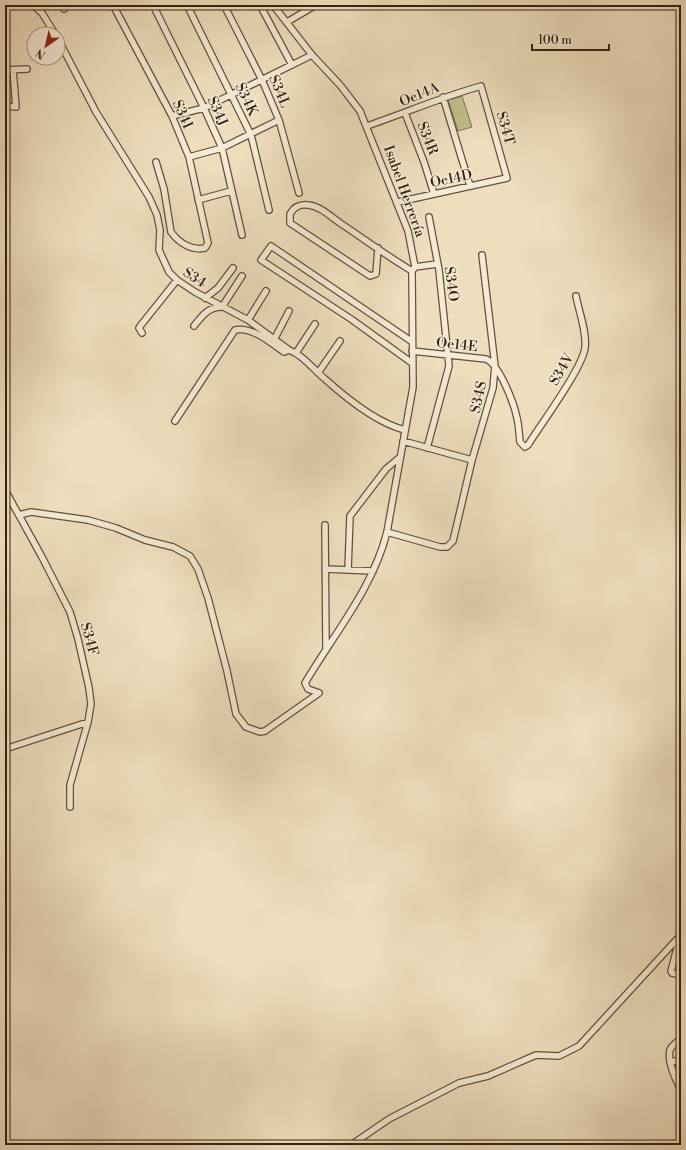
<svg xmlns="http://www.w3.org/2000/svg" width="686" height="1150" viewBox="0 0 686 1150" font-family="'Libre Bodoni',serif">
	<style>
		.green { fill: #c0bf8c; stroke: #7c704e }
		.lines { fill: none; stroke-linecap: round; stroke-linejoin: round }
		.street-casing { stroke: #65503c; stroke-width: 8 }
		.street { stroke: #f4ead5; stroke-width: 5.5 }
		.labels { text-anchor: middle; stroke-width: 3; stroke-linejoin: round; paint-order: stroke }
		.street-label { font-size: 14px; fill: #372111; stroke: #f4ead5 }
	</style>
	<rect width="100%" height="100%" fill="#eedebe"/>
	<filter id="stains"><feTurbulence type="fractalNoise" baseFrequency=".005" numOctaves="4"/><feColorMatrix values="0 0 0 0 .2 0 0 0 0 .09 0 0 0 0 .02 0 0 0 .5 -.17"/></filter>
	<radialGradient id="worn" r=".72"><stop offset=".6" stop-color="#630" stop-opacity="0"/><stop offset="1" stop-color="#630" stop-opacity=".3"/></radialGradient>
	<path class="green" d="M462,96L472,127L458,131L448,100Z"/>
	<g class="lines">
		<defs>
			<path id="street" d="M33,5L42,13L55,34
				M62,5L64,9
				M113,5L172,116L189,157L208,243L205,248C192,251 179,243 171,232L164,189L156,162
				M153,5L204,108L222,148L242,235
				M187,5L251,135L269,210
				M224,5L262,80L279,120L299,193
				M260,5L292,65
				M273,5L312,55L340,85L360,111L408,231L415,267L412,271L413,387L387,532C373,588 334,634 305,683L308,689L319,693
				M670,5V6
				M287,22L316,5
				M58,39L96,112L149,197L157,215L160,230L159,250L169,272L177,280L195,292L248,320L289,350C303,355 313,369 325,379C346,398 377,423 405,430
				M5,70L27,69
				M443,97L470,186
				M5,106L16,107L13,70
				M405,113L424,162L434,194
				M172,116L204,108L312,55
				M367,126C405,113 442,97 481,86L507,178L398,202
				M189,157L222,148L279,120
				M198,200L231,191
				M378,248L376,274L370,276L290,223V214C294,207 299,204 308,205C320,206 330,216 340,223C364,239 387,256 412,271
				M415,267L437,264
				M205,298L218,288L233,268
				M248,320L266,291
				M194,326C202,316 208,307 222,307L242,276
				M142,333L139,328L141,325L177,280
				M275,338L289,311
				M411,341L271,246L261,260L351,319L412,363
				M412,351L486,359C499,364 514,403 517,418C519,426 519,434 520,442L525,447L528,445C541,424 582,369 585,348C587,332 579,312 576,296
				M296,353L315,324
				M318,373L340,341
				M175,421L235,330C252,326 271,343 284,352L289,350
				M403,441L472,460
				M427,448L449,366L439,270L429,217
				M5,490L42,557L70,612L78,639L89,688L91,704L88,722L70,785V807
				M19,515L31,512L88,520L116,528L145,540L173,547L190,556L198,569L208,598L227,671L236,714L246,727L260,732L265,731L319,693
				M325,525L326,650
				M387,532L440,547H447L453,541L472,460L493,388L495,366L482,255
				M325,569L373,571
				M348,570L350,516L386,469L399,458
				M5,749L88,722
				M681,933L671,971L672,973L681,975
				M681,1039C677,1042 671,1046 670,1050C667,1062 676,1080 681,1090
				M670,1062L681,1060
				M351,1145L389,1119L459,1083L488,1076L536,1055L559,1056L579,1046L679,937H681"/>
		</defs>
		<use href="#street" class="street-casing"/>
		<use href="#street" class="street"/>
	</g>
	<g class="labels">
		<g class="street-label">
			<text transform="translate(280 91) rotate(67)" y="5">S34L</text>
			<text transform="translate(419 94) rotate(-22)" y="5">Oe14A</text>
			<text transform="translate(247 99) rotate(65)" y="5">S34K</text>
			<text transform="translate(218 111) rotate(66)" y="5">S34J</text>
			<text transform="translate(183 114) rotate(66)" y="5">S34I</text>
			<text transform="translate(506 128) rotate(74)" y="5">S34T</text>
			<text transform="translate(428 138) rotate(69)" y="5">S34R</text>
			<text transform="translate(451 178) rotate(-12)" y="5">Oe14D</text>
			<text transform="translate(405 191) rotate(70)" y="5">Isabel Herrería</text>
			<text transform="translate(195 277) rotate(33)" y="5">S34</text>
			<text transform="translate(452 284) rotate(82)" y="5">S34O</text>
			<text transform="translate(457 344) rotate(6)" y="5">Oe14E</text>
			<text transform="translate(561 369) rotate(-60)" y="5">S34V</text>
			<text transform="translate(478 397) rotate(-77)" y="5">S34S</text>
			<text transform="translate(90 639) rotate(75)" y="5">S34F</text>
		</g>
	</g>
	<rect width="686" height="1150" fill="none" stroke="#eedebe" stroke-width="20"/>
	<rect x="6" y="6" width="674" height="1138" fill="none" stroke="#372111" stroke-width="2"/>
	<rect x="10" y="10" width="666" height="1130" fill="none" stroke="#372111"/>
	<g transform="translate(46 46) rotate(214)"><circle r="19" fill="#f4ead5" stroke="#a89a87"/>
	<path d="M0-3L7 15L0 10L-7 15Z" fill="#8f2418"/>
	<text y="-6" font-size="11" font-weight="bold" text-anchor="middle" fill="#372111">N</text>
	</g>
	<path d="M532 44v6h77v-6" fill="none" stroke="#372111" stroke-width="2"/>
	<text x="538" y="44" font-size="12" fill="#372111" stroke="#f4ead5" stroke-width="3" paint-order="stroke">100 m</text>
	<rect width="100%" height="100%" filter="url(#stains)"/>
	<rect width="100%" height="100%" fill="url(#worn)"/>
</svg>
